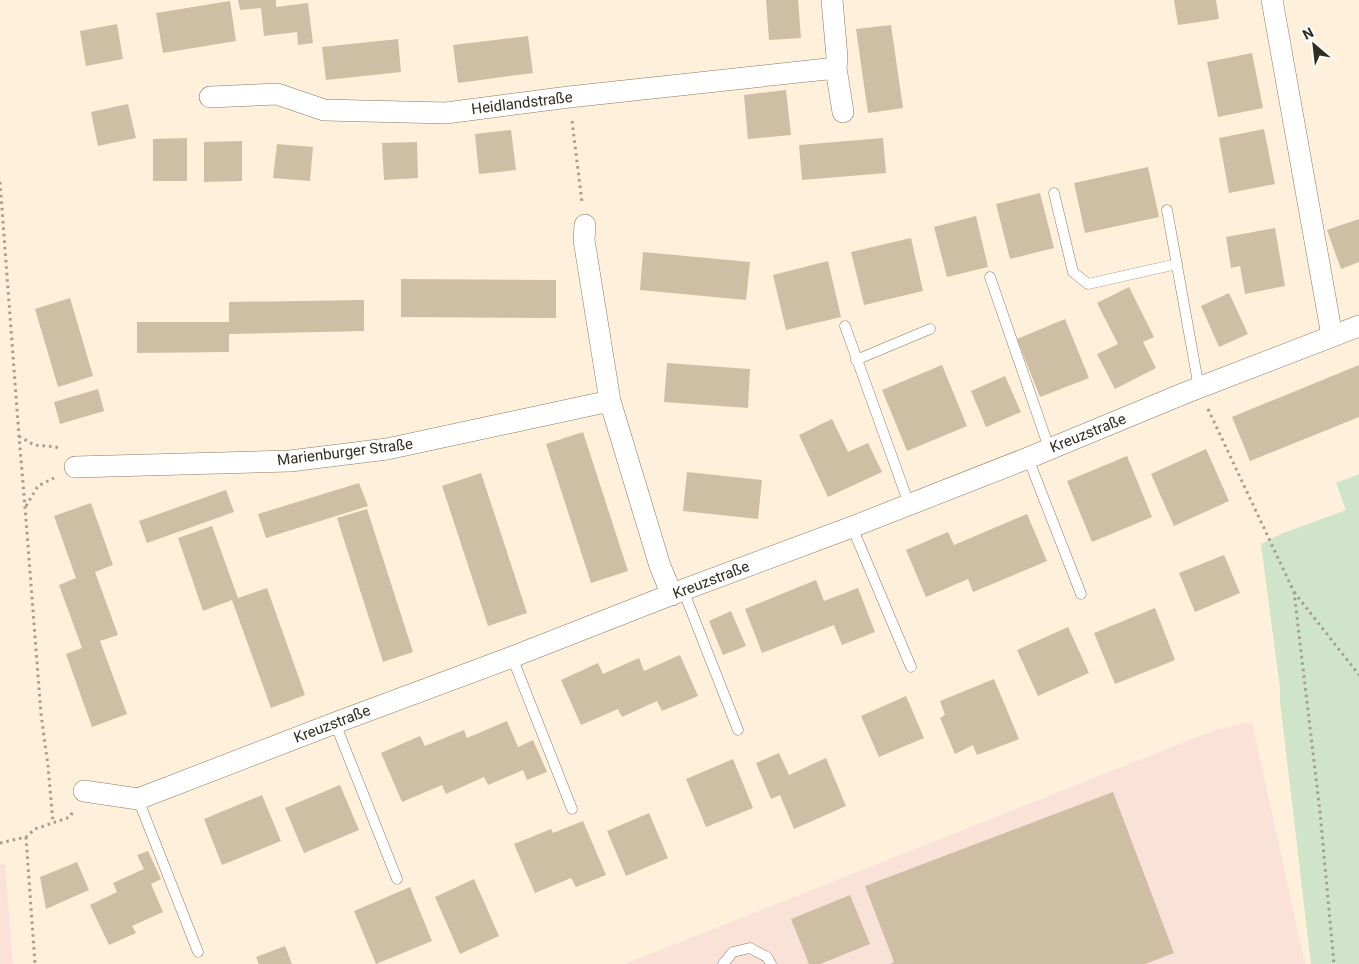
<svg xmlns="http://www.w3.org/2000/svg" width="1359" height="964" viewBox="0 0 1359 964" font-family="Roboto,sans-serif">
	<style>
		.commercial { fill: #fae2d8 }
		.green { fill: #cfe4c8 }
		.building { fill: #cebea4 }
		.lines { fill: none; stroke-linecap: round; stroke-linejoin: round }
		.service-casing { stroke: #897a62; stroke-width: 11 }
		.minor-casing { stroke: #897a62; stroke-width: 22 }
		.path { stroke: #a79d8c; stroke-width: 3; stroke-dasharray: 2.5 4; stroke-linecap: butt }
		.service { stroke: #fff; stroke-width: 10 }
		.minor { stroke: #fff; stroke-width: 21 }
		.labels { text-anchor: middle; stroke-width: 4; stroke-linejoin: round; paint-order: stroke }
		.street-label { font-size: 15px; fill: #322c22; stroke: #fff }
	</style>
	<rect width="100%" height="100%" fill="#fef0db"/>
	<path class="commercial" d="M1252,722L1305,964H625L1215,730Z
		M5,864L13,964H0V865Z"/>
	<path class="green" d="M1359,474V964H1311L1280,701V688L1261,544L1281,534L1346,510L1336,483Z"/>
	<path class="building" d="M238,0H276V7L308,3L313,43L298,45L297,32L264,36L261,8L240,10Z
		M766,0H798L801,38L769,40Z
		M1174,0H1216L1219,19L1178,25Z
		M230,1L236,41L163,53L156,13Z
		M117,24L123,59L86,66L80,31Z
		M891,25L903,108L868,113L856,29Z
		M528,36L533,73L458,83L453,45Z
		M398,39L401,72L326,80L322,47Z
		M1252,53L1263,108L1218,117L1207,62Z
		M786,90L791,135L748,139L744,95Z
		M128,104L136,138L98,146L91,112Z
		M1264,129L1275,184L1229,193L1219,138Z
		M511,130L516,170L479,174L475,134Z
		M187,138V181H153V139Z
		M883,138L886,173L802,180L799,145Z
		M242,141V181L204,182V142Z
		M417,142L418,178L384,180L382,143Z
		M277,144L313,147L310,181L273,178Z
		M1148,167L1159,217L1085,233L1074,183Z
		M1040,193L1054,248L1010,259L996,204Z
		M976,216L988,267L947,277L934,227Z
		M1359,219V262L1341,269L1327,230Z
		M1275,228L1285,286L1245,294L1240,266L1231,268L1226,237Z
		M911,238L923,291L864,305L851,252Z
		M643,252L750,262L746,300L640,290Z
		M828,261L841,317L786,330L773,275Z
		M401,279L556,280V318L401,317Z
		M1129,287L1154,337L1143,342L1156,368L1115,389L1097,354L1118,344L1097,303Z
		M1229,293L1248,334L1219,347L1201,306Z
		M70,298L93,376L58,387L35,309Z
		M364,300V331L229,334V352L137,353V322H229V302Z
		M1065,319L1089,378L1040,397L1017,339Z
		M667,363L750,369L748,408L664,402Z
		M942,365L967,426L907,451L882,390Z
		M1359,365V417L1250,461L1232,417Z
		M1005,376L1021,412L986,427L971,391Z
		M98,389L104,411L60,424L54,402Z
		M832,419L848,452L868,443L882,472L828,497L799,435Z
		M583,432L628,571L591,583L546,444Z
		M1206,449L1229,501L1174,526L1151,474Z
		M1127,456L1152,517L1092,542L1067,481Z
		M687,472L762,480L758,519L683,511Z
		M481,473L527,613L488,626L442,486Z
		M359,483L368,506L266,538L258,514Z
		M226,490L234,512L147,543L139,521Z
		M91,503L113,565L95,572L118,635L100,641L127,714L92,727L66,654L82,648L59,585L76,578L54,516Z
		M367,509L413,652L383,662L337,518Z
		M1027,514L1047,561L973,592L968,579L926,597L906,550L948,532L954,545Z
		M212,526L238,598L267,588L305,695L271,708L232,600L203,611L178,538Z
		M1224,555L1240,593L1195,612L1179,573Z
		M816,580L824,601L858,588L875,632L842,645L834,625L762,653L745,609Z
		M1155,608L1175,660L1115,684L1094,633Z
		M731,611L746,646L723,655L709,621Z
		M1068,627L1089,673L1038,696L1017,650Z
		M680,655L698,696L662,711L657,701L622,717L618,709L581,725L561,680L598,663L603,674L639,658L644,671Z
		M994,679L1019,739L977,755L973,745L955,754L940,718L945,715L940,701Z
		M906,696L924,738L879,757L861,716Z
		M507,721L518,747L533,740L547,772L527,780L523,770L488,785L484,777L446,794L442,785L402,802L381,753L420,736L425,746L464,730L467,738Z
		M779,753L789,775L826,758L846,806L794,829L780,795L771,799L756,763Z
		M733,759L753,808L706,827L686,779Z
		M340,785L359,830L304,853L285,808Z
		M1113,792L1174,953L1145,964H890L894,962L865,886Z
		M262,795L281,841L222,865L204,819Z
		M649,813L668,858L626,876L607,831Z
		M583,821L606,875L576,887L571,878L535,893L514,844L551,829L553,833Z
		M148,851L161,879L151,884L163,912L132,926L136,933L109,945L90,905L117,892L113,883L144,869L137,855Z
		M77,862L89,890L46,909L40,877Z
		M474,879L499,936L460,954L435,897Z
		M410,887L432,941L376,964L354,911Z
		M850,895L870,944L820,964H809L791,919Z
		M285,946L292,964H259L256,957Z"/>
	<g class="lines">
		<defs>
			<path id="service" d="M1054,193L1073,272L1088,284L1177,264
				M1167,210L1199,388
				M990,277L1049,448
				M845,326L909,504
				M856,360L930,329
				M1028,458L1081,594
				M852,527L911,667
				M683,590L738,730
				M512,657L572,809
				M335,723L397,879
				M138,799L198,952
				M723,964L733,952L750,948L767,957L771,964"/>
			<path id="minor" d="M1272,0L1332,336
				M836,68L843,112
				M210,97L277,94L324,110L446,113L569,97L836,68L837,57L832,0
				M585,225L584,240L610,401
				M75,467L290,461L387,449L610,401L660,566L672,595
				M84,791L138,799L335,723L512,657L683,590L852,527L1028,458L1185,393L1359,326"/>
		</defs>
		<use href="#service" class="service-casing"/>
		<use href="#minor" class="minor-casing"/>
		<path class="path" d="M572,121L582,202
			M0,182L19,436L25,507L41,714L48,766L53,823
			M1208,409L1294,592L1320,812L1334,964
			M19,436L34,445L56,447L59,450
			M26,506L38,486L54,478
			M1294,592L1359,675
			M26,837L35,964
			M0,843L26,837L35,829L70,817L73,811"/>
		<use href="#service" class="service"/>
		<use href="#minor" class="minor"/>
	</g>
	<g class="labels">
		<g class="street-label">
			<text transform="translate(522 103) rotate(-7)" y="5">Heidlandstraße</text>
			<text transform="translate(1088 433) rotate(-22)" y="5">Kreuzstraße</text>
			<text transform="translate(345 452) rotate(-7)" y="5">Marienburger Straße</text>
			<text transform="translate(711 580) rotate(-21)" y="5">Kreuzstraße</text>
			<text transform="translate(332 724) rotate(-21)" y="5">Kreuzstraße</text>
		</g>
	</g>
	<g transform="translate(1314 45) rotate(332)" stroke="#ffffff" stroke-width="4" paint-order="stroke">
	<path d="M0-4L9 19L0 12L-9 19Z" fill="#322c22"/>
	<text y="-8" font-size="14" font-weight="bold" text-anchor="middle" fill="#322c22">N</text>
	</g>
</svg>
